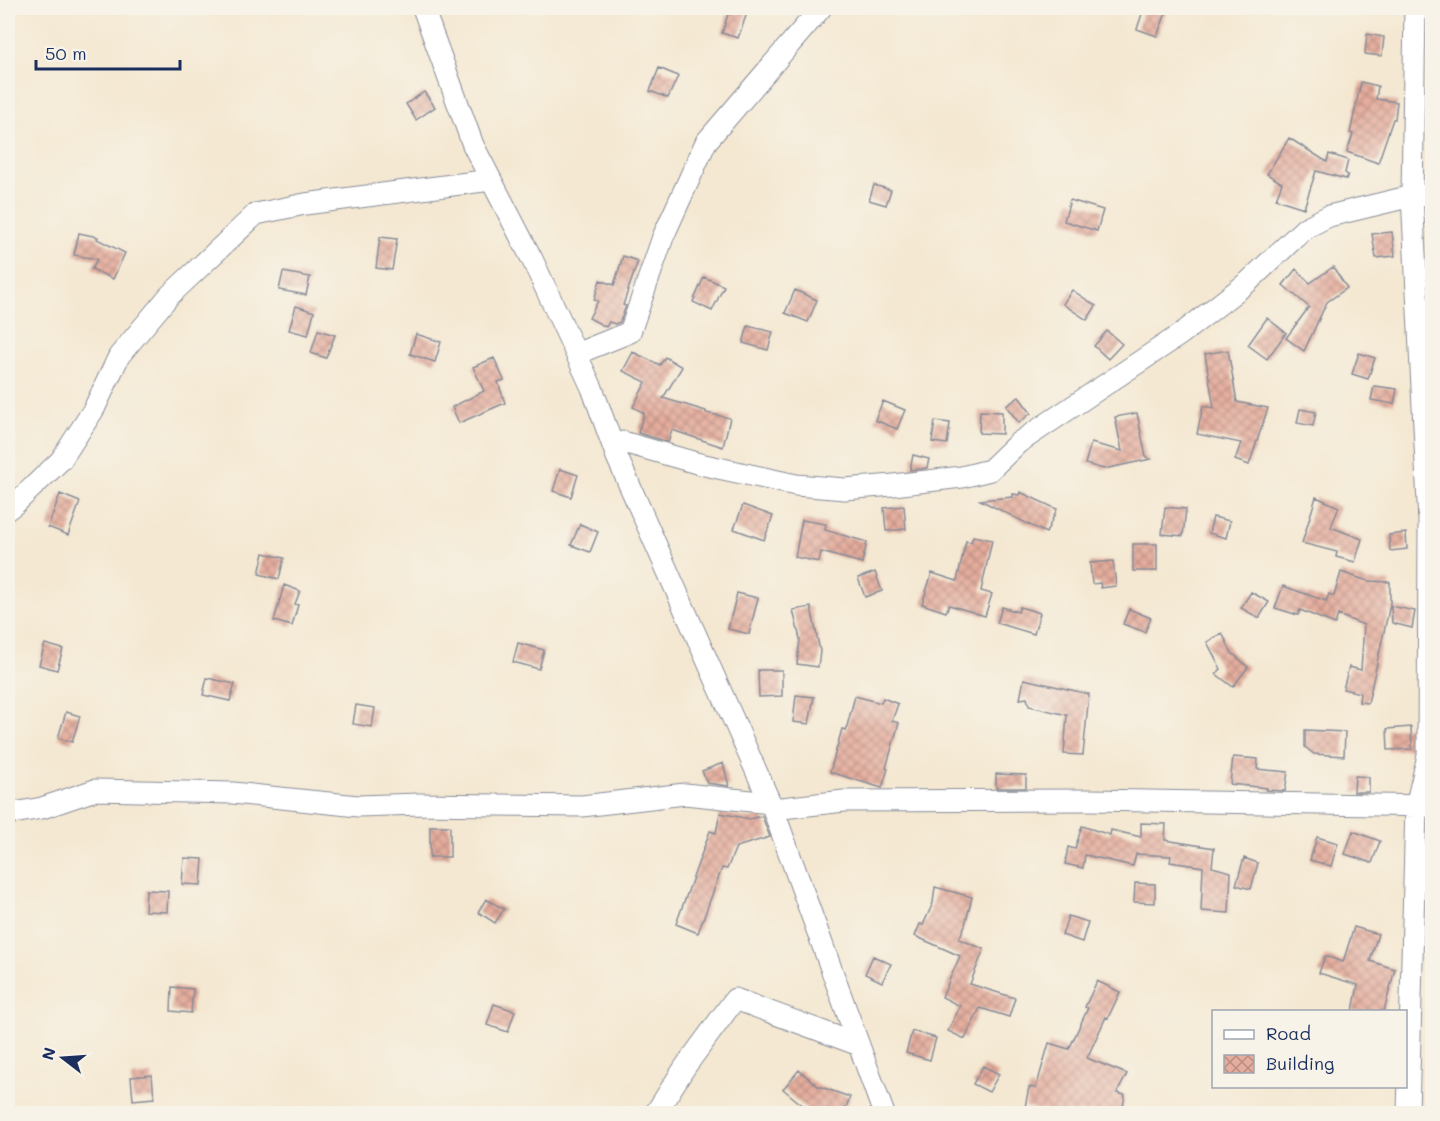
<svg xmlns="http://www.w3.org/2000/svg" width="1440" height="1121" viewBox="0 0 1440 1121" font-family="Mali,sans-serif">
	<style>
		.building { fill: url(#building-cross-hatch) }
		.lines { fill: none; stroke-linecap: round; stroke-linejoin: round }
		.street-casing { stroke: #888c98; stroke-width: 23 }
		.street { stroke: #fff; stroke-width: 21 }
	</style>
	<defs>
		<pattern id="building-cross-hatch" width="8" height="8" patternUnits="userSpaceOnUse" patternTransform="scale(1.5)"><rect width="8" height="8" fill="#e5ad9d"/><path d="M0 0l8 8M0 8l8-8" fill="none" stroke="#b98d83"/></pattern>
	</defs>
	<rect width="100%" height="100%" fill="#f7f3e8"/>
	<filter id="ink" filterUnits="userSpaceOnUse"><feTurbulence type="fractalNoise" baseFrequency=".0167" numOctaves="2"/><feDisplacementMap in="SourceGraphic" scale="12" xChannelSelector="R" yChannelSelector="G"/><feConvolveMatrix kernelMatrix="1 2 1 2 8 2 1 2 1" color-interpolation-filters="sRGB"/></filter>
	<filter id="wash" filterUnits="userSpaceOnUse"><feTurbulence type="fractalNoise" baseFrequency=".008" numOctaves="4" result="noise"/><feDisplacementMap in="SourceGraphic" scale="24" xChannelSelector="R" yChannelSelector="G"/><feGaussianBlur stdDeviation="1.35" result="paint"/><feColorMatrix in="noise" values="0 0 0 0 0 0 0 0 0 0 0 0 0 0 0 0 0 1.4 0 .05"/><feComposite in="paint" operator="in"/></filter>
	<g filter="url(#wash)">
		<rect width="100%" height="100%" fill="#f4e8d2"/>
		<g id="blocks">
			<path class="building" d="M730,8L747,13L738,38L722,33Z
				M1144,8H1168L1157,36L1137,29Z
				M1367,34L1384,37L1382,56L1365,54Z
				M659,68L678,76L668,98L650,91Z
				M1361,82L1378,86L1376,99L1397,102L1395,119H1393L1378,163L1347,152L1353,134L1350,133Z
				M424,92L435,107L416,120L406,104Z
				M1289,138L1327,162L1329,154L1348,160L1345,173L1348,175L1346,179L1316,171L1304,208L1276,199L1282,183L1267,174Z
				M874,185L891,190L886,205L869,200Z
				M1070,200L1103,210L1097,231L1064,221Z
				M1392,232L1395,256L1376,258L1372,234Z
				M79,233L98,237L97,239L125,253L113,279L92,269L97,259L74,255Z
				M380,237L397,239L392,270L376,268Z
				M623,256L638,261L623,305L626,306L620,322L615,324L609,322L606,327L589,318L598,301L594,300L600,280L614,285Z
				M1333,267L1347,288L1327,302L1304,351L1286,338L1309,307L1283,285L1296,269L1310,283Z
				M283,272L310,277L306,295L279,290Z
				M704,277L724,286L712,311L693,302Z
				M795,290L817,300L808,322L785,313Z
				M1072,290L1096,306L1087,320L1063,304Z
				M296,306L314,312L308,335L289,330Z
				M1267,318L1286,333L1267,359L1248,345Z
				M748,326L773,332L768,350L743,343Z
				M318,330L335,335L326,358L311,353Z
				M1107,331L1122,344L1108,359L1094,346Z
				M416,334L441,342L435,362L410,354Z
				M1228,350L1237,402L1268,408L1249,465L1235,460L1241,443L1197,434L1203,406L1214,408L1205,354Z
				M633,352L660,365L665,357L682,367L663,398L706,411V413L730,418L723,447L672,430L668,442L638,433L644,413L633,407L646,382L623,371Z
				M1359,353L1375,358L1368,379L1352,374Z
				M494,358L504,380L498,382L505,403L459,423L452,407L484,391L473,367Z
				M1374,386L1397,389L1394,404L1371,400Z
				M1019,397L1031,413L1019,423L1006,406Z
				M883,401L905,410L897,429L875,420Z
				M1300,409L1316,412L1313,426L1297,423Z
				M980,411L1002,412V434L979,433Z
				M1137,413L1146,457L1151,459L1104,469L1085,464L1091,443L1122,451L1115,417Z
				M935,421L950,423L947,444L932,442Z
				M913,455L929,459L927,468L910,470Z
				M560,469L578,475L571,497L553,491Z
				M1020,492L1057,509L1046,533L980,500L1013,497V494L1019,495Z
				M60,494L80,502L68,535L48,527Z
				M1316,497L1339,507L1331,527L1362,539L1355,562L1336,557L1337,552L1302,543Z
				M743,505L773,516L764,540L734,529Z
				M904,506L906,529L886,531L884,508Z
				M1165,507L1186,509L1183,536L1162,534Z
				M1213,517L1230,521L1226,538L1209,533Z
				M802,520L826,524L825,530L867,542L862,563L821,552L819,562L795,557Z
				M580,524L598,532L590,552L571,545Z
				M1406,533L1407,549L1390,551L1389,535Z
				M973,536L992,540L981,591L992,594L985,616L949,605L946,612L922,604L932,573L957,581L966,541L971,542Z
				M1133,544H1157V571H1133Z
				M264,553L284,558L279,579L259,574Z
				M1113,561L1116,586L1101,588L1100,583L1092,584L1090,563Z
				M875,572L882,591L865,597L858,578Z
				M1341,572L1368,581L1390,582V605L1368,703L1359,702L1360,693L1343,689L1349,667L1361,670L1364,625L1338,615L1335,624L1300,610L1298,615L1275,608L1283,586L1326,601L1329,594L1334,596Z
				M284,585L300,591L295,604L298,605L292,626L274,621Z
				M1251,592L1269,602L1259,618L1241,608Z
				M737,593L758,598L749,634L728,629Z
				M1391,606L1415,611L1412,628L1392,623Z
				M811,607L820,651L818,667L797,664L800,639L793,610Z
				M1002,607L1018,612L1020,607L1040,613L1034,634L997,623Z
				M1129,609L1151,618L1145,632L1123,624Z
				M1222,633L1232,653L1248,667L1233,687L1216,674L1221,669L1207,642Z
				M518,643L544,650L539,669L513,662Z
				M45,644L63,649L57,670L39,665Z
				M758,670H782V696L759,697Z
				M207,678L235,684L230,701L203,695Z
				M1024,679L1089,694L1083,755L1064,754L1067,715L1029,706L1027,698L1020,699Z
				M796,695L814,697L809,724L793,722Z
				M855,696L881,703L883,698L898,704L892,721L899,723L886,768L888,769L882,788L830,772L842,729L846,730Z
				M356,705L375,708L372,727L353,724Z
				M66,712L80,716L72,742L58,738Z
				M1411,727L1412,749L1388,750L1387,729Z
				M1305,730L1345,732L1344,756L1314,754L1305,747Z
				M1233,757L1258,759L1257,769L1288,772L1285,791L1266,790L1267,788L1230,784Z
				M723,763L729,786L707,783L702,771Z
				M996,774L1026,775V788H996Z
				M1355,776L1369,777V792H1354Z
				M720,813L749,819L762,816L770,837L736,847L727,869L722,868L698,933L676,924L710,831L716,833Z
				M1141,823L1166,824L1165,840L1214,848L1212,867L1231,872L1229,913L1201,911L1203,867L1170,862L1171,856L1136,854L1133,866L1085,855L1083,868L1065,864L1068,847L1075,849L1082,826L1110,835L1111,830L1141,837Z
				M430,826H450V857H430Z
				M1353,831L1380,841L1372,863L1345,854Z
				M1317,837L1338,843L1331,866L1310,860Z
				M184,858L203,859L201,885L182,884Z
				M1244,858L1258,863L1251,889L1236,885Z
				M1135,883L1155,884V903L1134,902Z
				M935,887L972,897L965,925L959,939L984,949L970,984L1015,998L1009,1017L980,1008L965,1039L948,1031L960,1006L942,997L960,956L915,936L920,924L923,925L933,903Z
				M146,890L168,891L167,912L145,911Z
				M486,899L504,909L495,923L478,912Z
				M1068,916L1088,922L1082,942L1062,935Z
				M1354,927L1378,934L1370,961L1395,969L1384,1011H1353L1358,985L1319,973L1325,956L1343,962Z
				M873,956L891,964L882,982L865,974Z
				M1097,981L1120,992L1108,1018L1106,1017L1087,1058L1127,1074L1117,1093L1125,1095L1122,1113H1056L1025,1107L1029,1087L1036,1088L1049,1043L1069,1049L1088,1008L1085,1007Z
				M172,987L193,989L191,1013L171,1011Z
				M494,1004L515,1011L508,1032L487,1025Z
				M912,1031L936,1038L930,1060L906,1053Z
				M983,1066L999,1074L989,1092L973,1084Z
				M799,1070L818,1086L850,1097L844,1113H812L783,1089Z
				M152,1075L154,1098L133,1100L131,1077Z"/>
		</g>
	</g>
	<g filter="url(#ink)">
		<use href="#blocks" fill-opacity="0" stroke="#888c98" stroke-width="1.5"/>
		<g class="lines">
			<defs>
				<path id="street" d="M423,8L473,145L532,259L592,388L617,457
					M576,354L630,332L663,237L706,142L821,8
					M8,509L16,503L61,460L94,409L119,356L169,296L256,214L305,204L491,180
					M773,809L844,801L1091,800L1432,806
					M8,814L42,808L95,790L233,793L358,806L419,804L582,806L685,794L771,803
					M655,1114L685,1067L735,999L859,1045
					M884,1114L773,809L617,457L615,450L618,444L623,442L700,464L796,485L845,489L893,485L962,477L990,470L1018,443L1181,334L1248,282L1305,228L1329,216L1412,196L1432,195
					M1408,1114L1416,806L1428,756L1429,522L1412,196L1415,8"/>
			</defs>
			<use href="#street" class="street-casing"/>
			<use href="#street" class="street"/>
		</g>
	</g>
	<rect width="1440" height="1121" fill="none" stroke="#f7f3e8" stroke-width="30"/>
	<rect x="1212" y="1010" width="195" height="78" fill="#f7f3e8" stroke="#9fa5b1" stroke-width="1.5"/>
	<rect x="1224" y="1030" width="30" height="9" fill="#ffffff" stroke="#9fa5b1" stroke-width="1.5"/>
	<text x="1266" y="1040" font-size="18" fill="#1b2f5e">Road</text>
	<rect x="1224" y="1055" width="30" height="18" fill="url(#building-cross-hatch)" stroke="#9fa5b1" stroke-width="1.5"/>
	<text x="1266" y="1070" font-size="18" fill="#1b2f5e">Building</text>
	<g transform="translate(63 1058) rotate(287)" stroke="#f7f3e8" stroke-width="4.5" paint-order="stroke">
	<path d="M0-4.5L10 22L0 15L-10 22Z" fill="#1b2f5e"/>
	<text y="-9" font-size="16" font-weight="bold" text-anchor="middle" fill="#1b2f5e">N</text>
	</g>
	<path d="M36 60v9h144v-9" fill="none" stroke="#1b2f5e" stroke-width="3"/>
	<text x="45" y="60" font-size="18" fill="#1b2f5e" stroke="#f7f3e8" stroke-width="4.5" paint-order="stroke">50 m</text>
</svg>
